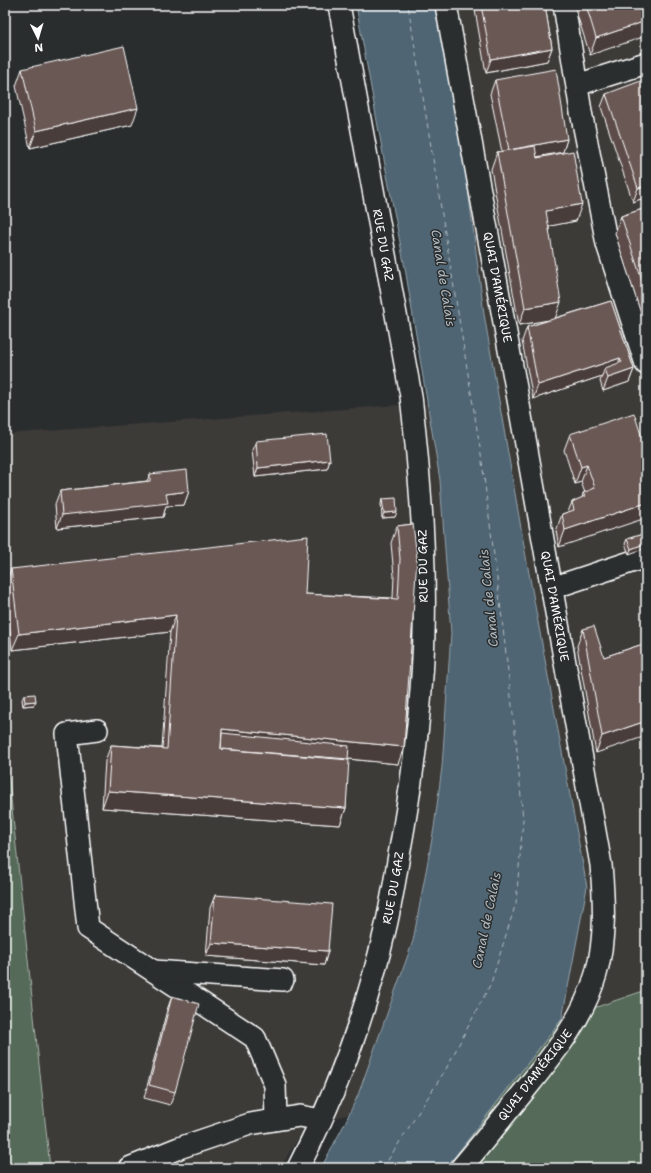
<svg xmlns="http://www.w3.org/2000/svg" width="651" height="1173" viewBox="0 0 651 1173" font-family="'Shantell Sans',sans-serif">
	<style>
		.built { fill: #3d3a39 }
		.green { fill: #546b58; stroke: #aab5ac }
		.water { fill: #4f6573; stroke: #95a3ab }
		.lines { fill: none; stroke-linecap: round; stroke-linejoin: round }
		.ferry { stroke: #b0bac0; stroke-width: 1; stroke-dasharray: 5 4; stroke-linecap: butt }
		.minor-casing { stroke: #fff; stroke-width: 24 }
		.minor { stroke: #2a2d2e; stroke-width: 21 }
		.wall { fill: #5b4c48; stroke: #fff }
		.shaded-wall { fill: #4a3e3b; stroke: #fff }
		.building { fill: #6a5854; stroke: #fff }
		.labels { text-anchor: middle; stroke-width: 3; stroke-linejoin: round; paint-order: stroke }
		.street-label { font-size: 12px; fill: #fff; stroke: #2a2d2e }
		.water-label { font-size: 13px; font-style: italic; fill: #b0bac0; stroke: #2a2d2e }
	</style>
	<rect width="100%" height="100%" fill="#2a2d2e"/>
	<filter id="ink" filterUnits="userSpaceOnUse"><feTurbulence type="fractalNoise" baseFrequency=".025" numOctaves="2"/><feDisplacementMap in="SourceGraphic" scale="8" xChannelSelector="R" yChannelSelector="G"/><feConvolveMatrix kernelMatrix="1 2 1 2 8 2 1 2 1" color-interpolation-filters="sRGB"/></filter>
	<g filter="url(#ink)">
		<path class="built" d="M436,5H646V990L562,1019L587,887L526,557L484,314L464,157Z
			M427,403L440,480L451,633L442,767L434,828L413,941L358,1095L349,1114L305,1128L280,1168H50L5,742V434Z"/>
		<path class="green" d="M5,742L50,1168H5Z
			M646,990V1168H446L562,1019Z"/>
		<path class="water" d="M356,5H436L464,158L484,314L526,557L587,887L562,1019L446,1168H321L345,1123L358,1095L413,941L434,828L442,767L451,633L440,480L405,268L385,165Z"/>
		<g class="lines">
			<path class="ferry" d="M383,1168L446,1069L491,983L516,903L523,820L516,740L500,602L481,454L408,5"/>
			<defs>
				<g id="minor">
					<path id="s1" d="M446,5L516,388L601,865C604,900 606,939 596,974C583,1019 554,1054 525,1090C504,1116 483,1142 461,1168"/>
					<path d="M564,5L581,112L607,244L646,364"/>
					<path d="M577,85L646,63"/>
					<path d="M552,588L646,557"/>
					<path d="M97,730L67,734L88,928L255,1038L275,1085L276,1119"/>
					<path d="M154,971L283,980"/>
					<path d="M129,1168L179,1148L250,1124L300,1116L321,1120"/>
					<path id="s2" d="M298,1168C337,1093 366,1012 385,930C391,905 395,880 399,855C409,800 417,746 421,690C429,592 422,493 411,396L339,5"/>
				</g>
			</defs>
			<use href="#minor" class="minor-casing"/>
			<use href="#minor" class="minor"/>
		</g>
		<path class="wall" d="M476,5H545L552,48L547,61L486,73L475,10Z
			M574,5H646L590,55Z
			M22,69L132,125L30,148L16,86Z
			M495,80L567,139L563,152L537,157L576,221L549,226L555,318L611,301L634,369L629,382L603,391L600,381L602,376L533,399L522,341L527,327L553,319L519,325L491,169L497,152H502L490,94Z
			M606,94L646,197L633,202L601,107Z
			M646,208V329L615,233L621,216Z
			M570,434L646,450L559,547L556,531L562,514L568,512L572,502L582,498L583,493H585L581,482L575,484L564,450Z
			M256,441L330,460L327,469L255,477L252,450Z
			M150,474L189,491L184,505L166,506L163,517L57,528L55,504L60,491L147,481Z
			M382,499L395,517L382,518L381,504Z
			M413,524L398,764L348,759L346,808L340,825L102,808L105,761L111,745L162,748L170,632L12,650L5,586L11,569L305,594L393,598L394,576L391,543L397,526Z
			M646,533L629,554L625,544L627,539Z
			M583,629L604,657L646,643L596,753L577,646Z
			M24,695L34,705L23,706L22,700Z
			M215,895L328,951L324,965L206,956L210,908Z
			M172,996L175,1092L170,1105L144,1098L167,1010Z"/>
		<path class="shaded-wall" d="M646,21V36L590,55L596,38Z
			M552,48L547,61L486,73L491,59Z
			M138,108L132,125L30,148L36,131Z
			M567,139L563,152L504,163L509,150Z
			M646,186V197L633,202L638,188Z
			M582,204L576,221L540,228L546,211Z
			M561,302L555,319L519,325L525,308Z
			M620,358L616,372L605,368L602,376L533,399L538,385Z
			M634,369L629,382L603,391L608,378Z
			M330,460L327,469L255,477L258,468Z
			M587,465L581,482L575,484L581,467Z
			M189,491L184,505L166,506L163,517L57,528L62,515L166,494Z
			M646,503V518L559,547L565,530Z
			M397,512L395,517L382,518L384,513Z
			M646,543V548L629,554L631,549Z
			M176,615L170,632L12,650L19,634Z
			M36,701L34,705L23,706L25,702Z
			M646,721V736L596,753L602,736Z
			M222,729L404,747L398,764L220,746Z
			M108,791L346,808L340,825L102,808Z
			M211,943L328,951L324,965L206,956Z"/>
		<path class="building" d="M481,5H545L552,48L491,59Z
			M586,5H646V21L596,38Z
			M124,46L138,108L36,131L22,69Z
			M556,69L567,139L509,150L495,80Z
			M646,79V186L638,188L606,94Z
			M535,146L537,158L573,151L582,204L546,211L561,302L525,308L497,152Z
			M646,208V293L621,216Z
			M611,301L634,369L608,378L605,368L622,362L620,358L538,385L527,327Z
			M634,413L646,450V503L565,530L562,514L574,510L572,502L585,496L583,493L595,488L587,465L581,467L570,434Z
			M327,434L330,460L258,468L256,441Z
			M187,470L189,491L166,494L168,503L62,515L60,491L150,481V474Z
			M396,498L397,512L384,513L382,499Z
			M413,524L417,558L404,747L222,729L221,749L349,760L346,808L108,791L111,745L167,749L176,615L19,634L11,569L308,536L305,594L398,599L400,559L397,526Z
			M646,533V543L631,549L627,539Z
			M594,626L604,657L646,643V721L602,736L583,629Z
			M35,694L36,701L25,702L24,695Z
			M222,733L349,746L348,759L221,749Z
			M215,895L332,904L328,951L211,943Z
			M172,996L199,1004L175,1092L149,1085Z"/>
	</g>
	<g class="labels">
		<g class="street-label">
			<text transform="translate(383 245) rotate(80)" y="4">RUE DU GAZ</text>
			<text dy="4" stroke="none"><textPath href="#s1" startOffset="287">QUAI D'AMÉRIQUE</textPath></text>
			<text transform="translate(423 566) rotate(-91)" y="4">RUE DU GAZ</text>
			<text dy="4" stroke="none"><textPath href="#s1" startOffset="611">QUAI D'AMÉRIQUE</textPath></text>
			<text dy="4" stroke="none"><textPath href="#s2" startOffset="297">RUE DU GAZ</textPath></text>
			<text transform="translate(535 1075) rotate(-52)" y="4">QUAI D'AMÉRIQUE</text>
		</g>
		<g class="water-label">
			<text transform="translate(444 278) rotate(81)" y="5">Canal de Calais</text>
			<text transform="translate(488 598) rotate(-96)" y="5">Canal de Calais</text>
			<text transform="translate(486 920) rotate(-78)" y="5">Canal de Calais</text>
		</g>
	</g>
	<rect width="651" height="1173" fill="none" stroke="#2a2d2e" stroke-width="20"/>
	<rect x="10" y="10" width="631" height="1153" fill="none" stroke="#fff" stroke-width="1.5" filter="url(#ink)"/>
	<g transform="translate(38 38) rotate(175)" stroke="#2a2d2e" stroke-width="3" paint-order="stroke">
	<path d="M0-3L7 15L0 10L-7 15Z" fill="#ffffff"/>
	<text y="-6" font-size="11" font-weight="bold" text-anchor="middle" fill="#ffffff">N</text>
	</g>
</svg>
